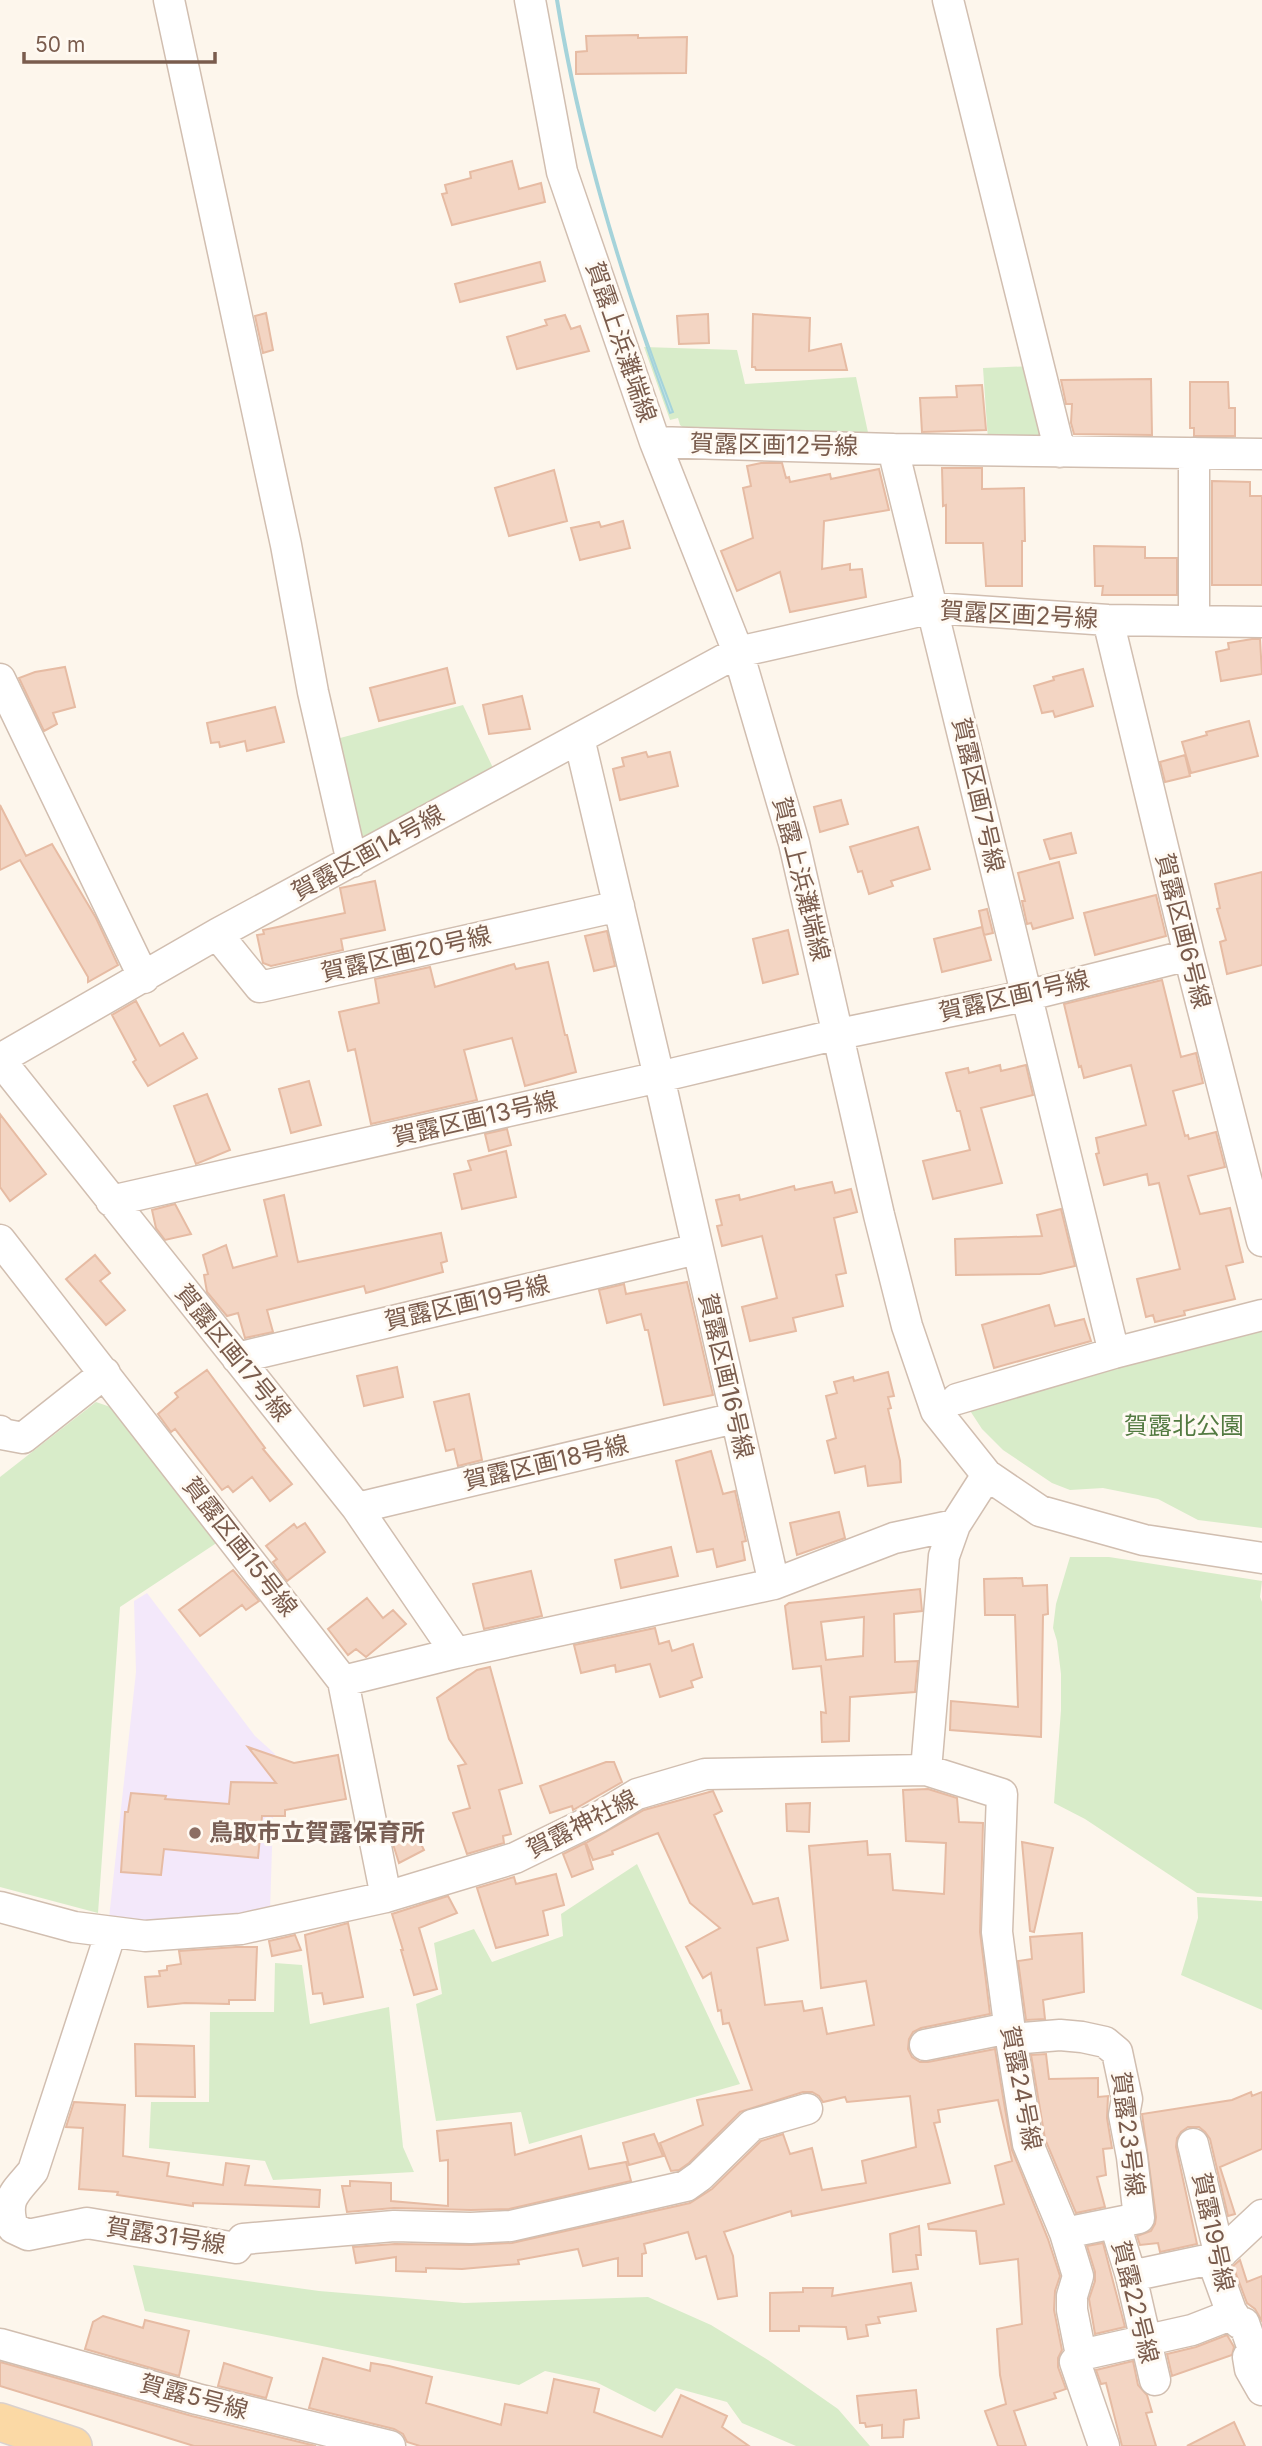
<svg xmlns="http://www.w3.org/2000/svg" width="1262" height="2446" viewBox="0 0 1262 2446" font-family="Inter,'Noto Sans JP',sans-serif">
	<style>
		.education { fill: #f3e8fa }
		.green { fill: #d8ecc9 }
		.water { fill: #bfe3e8; stroke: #a5d3da; stroke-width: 2 }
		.building { fill: #f3d5c3; stroke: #e6bba3; stroke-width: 2; fill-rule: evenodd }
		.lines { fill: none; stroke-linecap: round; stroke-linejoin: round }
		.minor-casing { stroke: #d1beb0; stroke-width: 33 }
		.major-casing { stroke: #dad1cd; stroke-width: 40 }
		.minor { stroke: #fff; stroke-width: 30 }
		.major { stroke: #fbd9a5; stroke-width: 37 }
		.education-dot { fill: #8d6e63; stroke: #fffaf3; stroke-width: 2.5 }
		.labels { text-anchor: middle; stroke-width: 6; stroke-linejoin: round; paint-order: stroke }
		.street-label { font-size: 24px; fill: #7a5c4d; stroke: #fffaf3 }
		.park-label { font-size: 24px; fill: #537a41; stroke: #fffaf3 }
		.education-label { font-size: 24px; font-weight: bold; fill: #785e54; stroke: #fffaf3; text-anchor: start }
	</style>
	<rect width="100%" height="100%" fill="#fdf6ec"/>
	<path class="education" d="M147,1593L255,1736L275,1754L270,1911L224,1920L150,1921L109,1918L136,1672L134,1601Z"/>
	<path class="green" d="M644,347L737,350L745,384L856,377L869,437H695L680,425L678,418L670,420Z
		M1033,366L1052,441L988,440L983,368Z
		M463,705L495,772L362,845L329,741Z
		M1262,1328V1528L1198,1520L1158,1499L1103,1488L1070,1490L1052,1483L1003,1450L982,1429L963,1400Z
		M96,1402L122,1411L218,1542L120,1607L98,1913L0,1887V1477Z
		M1070,1557H1109L1262,1581L1260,1597L1262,1602V1897L1197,1893L1085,1819L1054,1803L1061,1710V1674L1057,1641L1053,1628L1056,1604Z
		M637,1864L740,2084L529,2144L521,2112L436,2121L416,2004L442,1994L434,1943L474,1929L492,1962L563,1936L561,1914Z
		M1197,1897L1262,1901V2010L1181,1975L1198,1918Z
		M275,1963L302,1965L310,2024L389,2007L403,2147L414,2172L273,2180L265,2161L149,2148L151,2102H209L210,2012H274Z
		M133,2265L319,2291L464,2303L648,2297L711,2325L768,2360L838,2409L870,2446H796L742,2423L727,2402L676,2388L655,2412L596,2382L545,2371L519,2385L145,2311Z"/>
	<path class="water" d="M556,0H558C581,141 622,279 673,412L670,413C621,277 579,143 556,0Z"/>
	<path class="building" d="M638,35V38L687,37L686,73L576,74V52L587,51L586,36Z
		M512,161L519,189L541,183L545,202L452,225L442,194L447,193L445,185L471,178L470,172Z
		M540,262L545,281L460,302L455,284Z
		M266,313L273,350L263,353L255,316Z
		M708,314L709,343L679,344L677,316Z
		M753,314L810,318L809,351L841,344L847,370H756L755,367H752Z
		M565,315L571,329L580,326L589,351L517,369L507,337L547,325L545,320Z
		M1151,379L1152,435L1074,434L1071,423L1072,404H1066L1061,380Z
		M1190,382H1228L1229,408H1235V436H1194V428H1190Z
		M982,385L986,430L922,432L920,398L957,397L956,386Z
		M761,463H782L786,478L789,477L790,482L830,474L831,479L879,469L889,510L824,521L822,569L850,564V570L862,569L866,597L790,612L780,572L737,591L721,551L753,538L743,488L751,486L747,466Z
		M942,468H982V489L1024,488L1025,541H1022V586H986L983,543H946V505L943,506Z
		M554,470L567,521L509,536L495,488Z
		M1212,481L1250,482V496H1262V585H1212Z
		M623,521L630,548L580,560L571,528L599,522L601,527Z
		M1094,546L1145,547V558H1177V595H1102L1103,586H1095Z
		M1252,639H1260L1262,674L1221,681L1216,652L1229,649L1228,643Z
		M65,667L75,707L53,713L57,724L44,731L19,678L35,672Z
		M447,668L455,703L379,721L370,688Z
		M1083,669L1093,706L1055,717L1053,711L1042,713L1034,686L1054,680L1053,677Z
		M522,696L530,729L489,734L483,705Z
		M275,707L284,742L247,751L245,741L220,747L219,742L211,743L207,723Z
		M1249,721L1258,756L1191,773L1182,742L1207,735L1206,732Z
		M646,752L648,757L670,752L678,786L620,800L613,769L624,766L622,758Z
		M1185,755L1190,776L1165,782L1160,762Z
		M841,800L848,824L820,832L814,807Z
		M0,805L26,856L52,844L96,918L118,965L88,982V977L20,860L0,870Z
		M918,827L930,869L891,881L893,886L869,894L862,871L858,872L850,847Z
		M1071,833L1076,853L1050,859L1044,840Z
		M1059,862L1073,918L1033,929L1031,923L1027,924L1022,901H1025L1018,873Z
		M1262,872V965L1227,974L1220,942L1226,940L1217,909L1220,908L1215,884Z
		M375,881L385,930L341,939L343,950L271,966L263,963L257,935L264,934L263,930L345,913L340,888Z
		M1156,895L1166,936L1095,955L1084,913Z
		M987,909L993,933L984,935L979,911Z
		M982,927L991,960L942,972L934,939Z
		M788,930L798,974L763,983L753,939Z
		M607,931L615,966L594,971L585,936Z
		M548,962L565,1035H567L576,1072L525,1086L512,1038L464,1050L477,1100L371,1124L355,1049L348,1051L339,1012L379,1003L375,979L430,967L435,987L514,964L516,969Z
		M1162,980L1181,1057L1196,1053L1203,1083L1173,1091L1185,1136L1188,1135L1189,1139L1216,1132L1225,1167L1188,1176L1200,1214L1230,1208L1243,1262L1226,1266L1235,1299L1184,1311L1185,1315L1155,1322L1153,1315L1146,1317L1137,1279L1180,1269L1159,1183L1149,1185L1147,1174L1104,1185L1096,1154L1099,1153L1096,1138L1146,1125L1131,1065L1084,1078L1081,1066L1079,1067L1064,1004Z
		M136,1001L160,1046L183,1033L197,1058L148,1086L133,1062L136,1060L112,1015Z
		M1000,1065L1001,1071L1026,1065L1033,1095L981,1108L1002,1183L933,1199L923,1161L970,1150L960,1111H957L946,1073L968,1068L969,1073Z
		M309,1081L321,1125L291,1133L279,1089Z
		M207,1094L230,1150L196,1164L174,1106Z
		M0,1114L46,1174L10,1201L0,1187Z
		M507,1129L511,1145L489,1151L485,1134Z
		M506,1151L516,1197L462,1209L454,1174L471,1170L468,1161Z
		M832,1182L835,1193L851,1189L857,1212L834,1218L846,1273L836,1275L843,1306L793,1318L796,1331L750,1341L742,1307L777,1298L762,1236L722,1246L717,1226L722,1225L716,1200L739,1195L740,1200L794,1186L795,1190Z
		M284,1195L298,1262L441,1233L447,1261L441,1263L443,1272L366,1293L364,1286L267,1310L273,1332L245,1338L238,1313L227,1316L207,1292L204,1275L208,1274L203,1255L226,1245L233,1268L277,1256L264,1200Z
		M175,1204L191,1234L165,1240L156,1228L152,1210Z
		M1061,1209L1075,1266L1040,1274L956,1275L955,1239L1042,1236L1037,1215Z
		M95,1255L110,1273L100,1281L125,1310L106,1325L66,1279Z
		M687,1282L713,1395L664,1405L648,1330H645L641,1314L607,1323L599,1290L624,1284L626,1294Z
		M1049,1305L1055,1326L1084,1319L1091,1341L994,1368L982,1325Z
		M397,1367L403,1397L364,1406L357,1376Z
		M207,1370L265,1448L263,1449L292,1484L270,1501L252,1477L233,1492L228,1486L222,1490L175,1429L171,1432L158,1414L178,1397L175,1393Z
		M888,1372L894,1396L888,1397L891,1408L888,1409L900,1461L901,1482L868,1486L865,1466L835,1473L827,1441L836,1438L826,1396L837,1393L834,1382L853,1377L854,1381Z
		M469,1394L482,1460L458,1466L454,1449L446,1451L434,1402Z
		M711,1451L723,1494L735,1491L746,1541L742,1542L745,1560L717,1567L713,1549L697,1552L676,1461Z
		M839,1512L845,1538L797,1555L790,1523Z
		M305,1523L325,1552L287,1581L273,1562L277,1559L266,1546L294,1524L297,1528Z
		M671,1547L678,1576L621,1588L615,1560Z
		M233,1570L259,1601L246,1610L242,1605L200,1636L179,1610Z
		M531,1571L542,1616L484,1629L473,1584Z
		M1022,1578L1023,1586L1047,1585L1048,1614L1043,1615L1041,1737L950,1730L951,1701L1018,1707L1015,1615H985L984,1579Z
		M920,1589L922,1611L894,1614L895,1662L918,1661L915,1692L850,1697L849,1741L822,1742L821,1712L826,1713L821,1666L793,1669L785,1606L789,1603ZM864,1617L863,1656L826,1660L821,1622Z
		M367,1598L383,1618L393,1610L406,1624L366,1657L356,1649L348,1655L328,1629Z
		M655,1628L659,1644L669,1641L672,1651L693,1644L702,1677L691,1681L693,1687L660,1697L650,1664L616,1672L615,1665L581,1673L574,1645Z
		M490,1667L522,1783L499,1790L511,1834L503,1836L504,1843L467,1854L453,1813L470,1808L458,1766L466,1764L449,1739L437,1698L477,1670Z
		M248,1747L294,1763L338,1755L346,1799L285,1810V1816H262L258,1858L164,1849L161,1875L121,1872L125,1812H128L131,1793L166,1796L165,1799L229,1804L231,1782L276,1783Z
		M606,1762H614L622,1782L573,1810L572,1806L550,1813L540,1786Z
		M928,1789L957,1798L959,1822L983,1823L980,1932L990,2014L921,2028L913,2032L909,2039L908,2049L912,2057L920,2062H928L995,2049L1012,2150L1048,2239L1060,2276L1055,2291L1054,2310L1062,2350L1058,2358V2367L1066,2389L1054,2393L1056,2398L1014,2411L1026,2446H998L985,2411L1006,2404L1000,2375L997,2329L1022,2324L1018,2259L980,2264L976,2231L929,2229L928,2224L1004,2204L995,2166L1012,2161L998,2100L938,2110L940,2122L934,2123L950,2183L792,2216L791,2211L724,2232L733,2256L737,2296L718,2299L706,2256L696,2259L688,2232L644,2244L646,2253L642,2254V2276H618V2258L583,2266L578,2249L518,2260L519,2264L462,2269L426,2268V2272L396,2271V2257L356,2263L353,2247L395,2244L471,2245L512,2243L690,2203L712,2189L761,2141L783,2134L790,2154L812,2148L822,2190L866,2183L862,2161L916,2147L910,2096L847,2102L845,2097L823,2102L819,2096L812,2092H803L740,2112L689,2163L679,2170L671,2171L660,2143L703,2125L697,2100L752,2090L729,2023L723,2024L721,2010L718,2011L711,1973L703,1978L686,1947L720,1928L690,1903L658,1833L612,1851L613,1854L593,1860L586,1843L644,1810L713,1791L722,1811L714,1815L753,1904L778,1898L788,1940L757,1948L765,2005L802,2001L804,2011L822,2008L827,2034L874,2025L866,1981L821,1988L809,1846L867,1841L868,1855L890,1854L893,1890L944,1894L946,1843L906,1841L903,1790Z
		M810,1803L809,1832L787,1831L786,1804Z
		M415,1832L424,1850L399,1863L393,1844Z
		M1022,1842L1053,1848L1034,1932L1030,1931Z
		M585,1843L593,1869L572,1877L563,1854Z
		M556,1874L564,1905L543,1911L548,1935L496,1948L477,1888L514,1877L516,1884Z
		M448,1896L457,1913L419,1928L437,1989L414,1995L401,1950H403L392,1914Z
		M348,1923L363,1997L324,2004L322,1993L313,1994L305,1935Z
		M1082,1933L1084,1992L1043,2000L1045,2019L1026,2020L1018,1961L1032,1959L1030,1937Z
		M295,1935L301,1950L272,1956L269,1941Z
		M236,1947H257L255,2000H229V2004L185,2003L148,2007L145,1977L160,1976L159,1971L167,1970V1966L181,1964L179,1951Z
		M135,2044L194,2046L195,2097L136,2096Z
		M1046,2054L1049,2079L1098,2078V2097L1108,2096L1107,2118L1112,2148L1103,2149L1106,2175L1097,2177L1105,2207L1076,2213L1045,2139L1031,2055Z
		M1251,2092L1252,2096L1262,2092V2149L1220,2167L1235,2214L1228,2216L1210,2139L1205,2132L1199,2127H1188L1181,2132L1177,2138L1176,2147L1197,2244L1160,2252L1158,2243L1140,2245L1137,2236L1151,2231L1155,2224L1156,2217L1142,2114L1232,2100Z
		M74,2102L125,2105L123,2156L169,2163L167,2176L223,2185L226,2163L249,2166L245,2185L320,2190L319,2207L193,2203V2206L117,2195L118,2192L79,2189L83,2128L66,2127Z
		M511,2123L515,2155L581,2136L589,2169L626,2162L631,2181L509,2209L471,2210L394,2208L347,2212L342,2186H350V2181L391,2183V2201L448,2206V2160L440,2161L437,2131Z
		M654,2134L663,2156L629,2165L623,2143Z
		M919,2226L921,2255H916L918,2269L893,2272L890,2234Z
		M1103,2243L1125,2327L1095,2334L1089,2299L1095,2281V2272L1087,2246Z
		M1240,2260L1247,2282L1262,2276V2321L1255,2309L1247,2303L1233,2266Z
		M911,2283L916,2311L878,2317L880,2323L866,2325L868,2336L848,2339L846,2327L799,2326V2331H770V2293L803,2292V2288H833L832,2296Z
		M103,2316L143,2328L145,2320L189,2331L179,2376L85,2349L93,2322Z
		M1227,2335L1234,2347L1232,2355L1172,2376L1167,2354L1196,2347Z
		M323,2358L370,2371L371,2363L389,2366L432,2377L426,2403L501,2425L505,2404L547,2413L554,2379L599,2389L594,2412L662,2437L681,2395L727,2416L722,2427L749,2446H420L407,2442L403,2434L394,2429L309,2408Z
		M1133,2361L1138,2385L1147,2395L1152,2412L1146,2413L1156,2446H1122L1106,2383L1101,2384L1096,2370Z
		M0,2362L192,2416L316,2446H194L0,2386Z
		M224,2363L272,2378L266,2398L218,2386Z
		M916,2390L919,2418L904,2420L903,2437L882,2438V2425L866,2427L865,2423H860L857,2396Z
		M1234,2422L1245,2446H1187Z"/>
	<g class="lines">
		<defs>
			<path id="minor" d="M169,0L286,545L313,692L352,862
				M530,0L562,172L655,442L738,652L794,843L879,1215L907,1326L936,1411L987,1475L1040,1511L1144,1540L1262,1558
				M948,0L1060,452
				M655,442L893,449
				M1194,453V621
				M1262,454L893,449L1114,1353L1262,1315
				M1108,620L1189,955L1262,1241
				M0,679L144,978
				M217,934L260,987L619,906
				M0,1059L217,934L738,652L933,608L1108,620L1262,622
				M0,1060L357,1508L456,1653
				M111,1201L659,1077L839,1034L1025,996L1189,955
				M0,1240L343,1681L386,1897
				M237,1358L697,1249
				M957,1399L1114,1353
				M0,1431L2,1434L23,1438L105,1373
				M357,1508L735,1418
				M774,1584L894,1538L955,1525
				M343,1681L456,1653L774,1584L659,1077L579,738
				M926,1770L1002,1794L997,1932L1011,2039L1028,2144L1065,2233L1078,2276L1072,2296V2310L1081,2355L1075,2362L1104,2446
				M0,1907L74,1927L145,1936L241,1929L386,1897L515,1858L599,1817L637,1794L705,1774L926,1770L944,1556L955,1525L987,1475
				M111,1932L33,2171C15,2193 4,2198 13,2228L28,2235L87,2223L236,2248L243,2239L394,2226L471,2228L511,2226L686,2186L700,2176L752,2125L807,2109
				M925,2045L1004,2029L1011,2039L1060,2035L1082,2037L1105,2042L1117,2052L1127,2099L1124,2115L1132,2157L1139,2218L1065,2233
				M1193,2144L1217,2244L1215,2267L1231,2311L1239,2323H1244L1253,2349L1248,2357L1250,2369L1262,2390
				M1115,2224L1131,2276L1155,2380
				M1131,2276L1216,2258L1262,2215
				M0,2344L197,2399L390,2446
				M1081,2355L1192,2330L1233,2314"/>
			<path id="major" d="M0,2422L73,2446"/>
		</defs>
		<use href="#minor" class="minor-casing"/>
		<use href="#major" class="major-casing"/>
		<use href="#minor" class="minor"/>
		<use href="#major" class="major"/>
	</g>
	<circle class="education-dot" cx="195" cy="1833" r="7"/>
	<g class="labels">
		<g class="street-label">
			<text transform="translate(621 342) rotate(71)" y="8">賀露上浜灘端線</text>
			<text transform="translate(774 445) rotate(1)" y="8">賀露区画12号線</text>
			<text transform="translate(1019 615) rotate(3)" y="8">賀露区画2号線</text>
			<text transform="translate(978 795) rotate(77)" y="8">賀露区画7号線</text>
			<text transform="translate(368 853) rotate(-29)" y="8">賀露区画14号線</text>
			<text transform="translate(801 879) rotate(76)" y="8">賀露上浜灘端線</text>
			<text transform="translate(1183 931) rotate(76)" y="8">賀露区画6号線</text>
			<text transform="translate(406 954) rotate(-13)" y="8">賀露区画20号線</text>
			<text transform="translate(1014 996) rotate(-13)" y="8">賀露区画1号線</text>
			<text transform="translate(475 1119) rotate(-13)" y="8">賀露区画13号線</text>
			<text transform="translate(467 1303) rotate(-13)" y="8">賀露区画19号線</text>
			<text transform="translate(233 1353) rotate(51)" y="8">賀露区画17号線</text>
			<text transform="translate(726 1376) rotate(77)" y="8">賀露区画16号線</text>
			<text transform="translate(546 1463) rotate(-13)" y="8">賀露区画18号線</text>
			<text transform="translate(240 1547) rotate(52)" y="8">賀露区画15号線</text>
			<text transform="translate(582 1824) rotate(-27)" y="8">賀露神社線</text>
			<text transform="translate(1021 2088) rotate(79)" y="8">賀露24号線</text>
			<text transform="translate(1128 2134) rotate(83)" y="8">賀露23号線</text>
			<text transform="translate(1213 2232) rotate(78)" y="8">賀露19号線</text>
			<text transform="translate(166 2236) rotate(9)" y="8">賀露31号線</text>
			<text transform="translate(1135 2302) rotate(76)" y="8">賀露22号線</text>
			<text transform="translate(194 2397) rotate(15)" y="8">賀露5号線</text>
		</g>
		<g class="park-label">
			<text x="1184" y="1434">賀露北公園</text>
		</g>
		<g class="education-label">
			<text x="209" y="1841">鳥取市立賀露保育所</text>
		</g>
	</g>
	<path d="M24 52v10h191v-10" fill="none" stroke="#7a5c4d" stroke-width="3.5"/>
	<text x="35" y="52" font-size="21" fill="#7a5c4d" stroke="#fffaf3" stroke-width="5" paint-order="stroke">50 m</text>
</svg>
